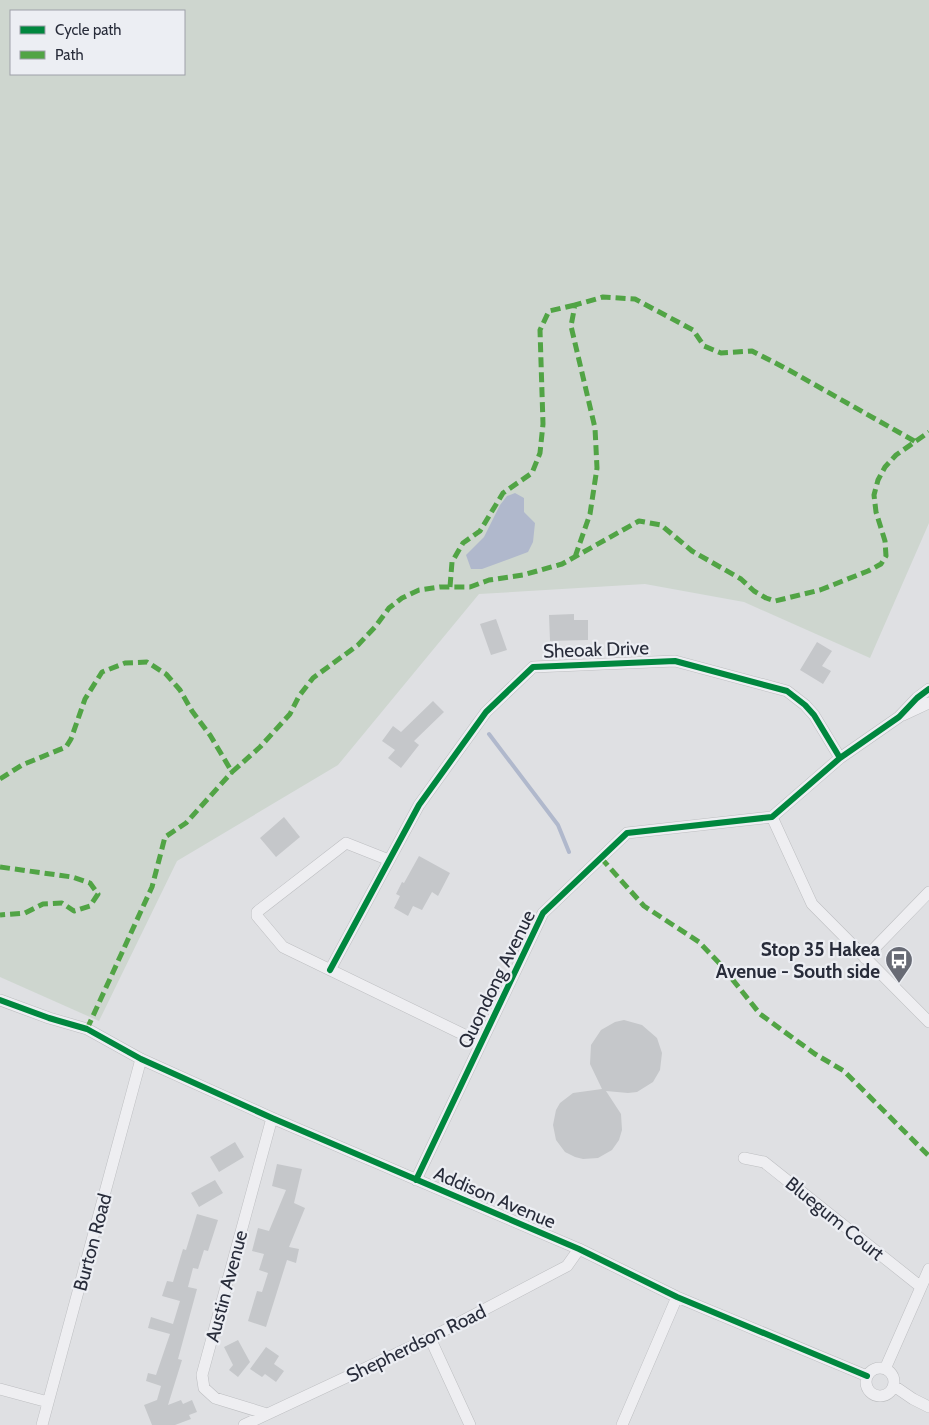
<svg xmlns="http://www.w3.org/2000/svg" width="929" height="1425" viewBox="0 0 929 1425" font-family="Cabin,sans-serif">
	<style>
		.green { fill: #ced6cf; fill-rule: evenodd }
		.water { fill: #b0b8cc }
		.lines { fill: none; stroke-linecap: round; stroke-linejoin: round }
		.stream { stroke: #b0b8cc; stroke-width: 4 }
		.building { fill: #c5c7ca }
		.minor-casing { stroke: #bdbec1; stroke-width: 12 }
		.minor { stroke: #eeeef1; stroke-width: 11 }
		.quiet { stroke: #51a445; stroke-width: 5; stroke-dasharray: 10 5; stroke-linecap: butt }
		.cycleway-casing { stroke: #eceef3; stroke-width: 9 }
		.cycleway { stroke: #00873e; stroke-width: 6 }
		.labels { text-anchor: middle; stroke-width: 4.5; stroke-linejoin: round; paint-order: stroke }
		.street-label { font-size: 19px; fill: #282c3a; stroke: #eceef3 }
		.poi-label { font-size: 19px; font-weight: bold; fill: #282c3a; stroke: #eceef3; text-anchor: end }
	</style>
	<rect width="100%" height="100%" fill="#dfe0e3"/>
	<path class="green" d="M0,0H929V523L870,658L744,602L645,584L479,594L338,765L177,861L99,1021L0,977ZM11,11H184V74H11Z"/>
	<path class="water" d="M515,493L524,498V512L535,523L533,542L528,552L482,569H471L466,555L484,537L500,505L507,496Z"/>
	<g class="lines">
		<path class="stream" d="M489,734L558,825L569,852"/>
	</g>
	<path class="building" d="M574,614V620H588V640L550,641L549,615Z
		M496,619L507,650L491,655L480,624Z
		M817,642L832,651L822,666L831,671L823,684L800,670Z
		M433,701L444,712L414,741L419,745L401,768L388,758L395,750L382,741L393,726L401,732Z
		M284,817L300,837L276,857L260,838Z
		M419,856L450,873L438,896L432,892L422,910L413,906L408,916L394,908L400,896L396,894L402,882L404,883Z
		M624,1020L642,1025L657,1038L662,1053L660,1070L653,1082L637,1092L628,1093L606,1091L621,1114L622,1130L619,1140L612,1150L598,1158L583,1159L575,1157L565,1152L556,1140L553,1125L556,1110L560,1103L573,1093L602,1089L590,1064L591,1045L601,1030L615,1022Z
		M235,1142L244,1157L219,1172L210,1157Z
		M277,1164L302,1169L294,1203L305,1208L289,1247L299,1249L296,1263L287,1260L266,1327L248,1321L257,1291L262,1292L268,1273L259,1270L264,1254L252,1251L258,1228L269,1231L286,1190L272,1186Z
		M215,1180L223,1193L199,1207L191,1193Z
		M197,1214L218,1220L208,1251L204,1250L198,1269L193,1268L188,1287L197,1289L178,1359L182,1360L168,1405L181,1400L183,1404L192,1400L197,1412L189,1415L191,1419L175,1425H152L144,1405L157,1400L161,1386L146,1381L148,1373L156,1375L170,1334L148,1328L151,1317L173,1324L180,1301L162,1296L167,1281L173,1282L183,1249L186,1250Z
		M238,1340L250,1362L238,1377L229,1370L233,1365L224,1347Z
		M266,1347L279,1356L274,1364L284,1371L276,1382L265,1374L262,1377L250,1369Z"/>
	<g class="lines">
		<defs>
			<path id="minor" d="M903,715L929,703
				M772,817L812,904L929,1022
				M389,860L346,843L257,912V916L283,947L481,1043
				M865,958L929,892
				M330,970L419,805L486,712L533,667L675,661L787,691L805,705L814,715L840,758
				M0,1000L49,1018L87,1029L141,1059L272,1118L579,1249L677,1297L867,1376
				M744,1158L764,1162L921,1287
				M416,1180L543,913L627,833L772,817L840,758L899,717L917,698L929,689
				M430,1338L470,1425
				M866 1382a14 14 0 1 1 28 0a14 14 0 1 1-28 0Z
				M885,1369L929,1269
				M894,1386L913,1399L929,1407
				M0,1389L48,1402
				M267,1414L215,1398L204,1388L202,1375L272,1118
				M42,1425L141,1059
				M244,1425L430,1338L567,1266L579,1249
				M622,1425L677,1297"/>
		</defs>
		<use href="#minor" class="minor-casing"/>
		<use href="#minor" class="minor"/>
		<path class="quiet" d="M575,557L590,514L597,468L595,428L571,326L575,305L603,297L635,299L693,330L704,346L721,353L752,351L787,369L916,442
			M450,587L452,562L463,543L480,531L503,493L532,473L540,453L543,424L540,330L549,311L575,305
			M0,779L22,765L66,747L71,739L85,699L102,672L125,663L147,662L166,674L180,690L192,711L210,735L232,772L260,747L290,714L299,696L313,678L358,645L375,627L389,608L402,598L419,590L440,587H470L489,580L523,575L562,564L639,521L661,525L692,551L741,579L754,591L766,598L775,601L820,590L868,571L881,564L886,556L885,541L876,512L874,495L878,480L885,467L896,455L929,432
			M601,858L644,906L699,942L721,965L760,1014L815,1054L844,1071L929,1156
			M0,867L72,877L90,883L98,894L90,906L74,911L62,903L43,904L25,913L0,915
			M87,1029L152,887L165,837L186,823L232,772"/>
		<defs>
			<path id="cycleway" d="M330,970L419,805L486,712L533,667L675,661L787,691L805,705L814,715L840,758
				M0,1000L49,1018L87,1029L141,1059L272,1118L579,1249L677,1297L867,1376
				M416,1180L543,913L627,833L772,817L840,758L899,717L917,698L929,689"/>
		</defs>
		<use href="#cycleway" class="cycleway-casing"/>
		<use href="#cycleway" class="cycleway"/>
	</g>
	<defs>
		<symbol id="bus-pin" viewBox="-11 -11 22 30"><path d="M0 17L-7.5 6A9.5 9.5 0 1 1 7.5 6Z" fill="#686b75" stroke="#eceef3"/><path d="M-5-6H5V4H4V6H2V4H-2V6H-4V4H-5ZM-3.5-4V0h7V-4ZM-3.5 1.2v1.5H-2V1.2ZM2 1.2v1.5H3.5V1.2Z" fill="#fff"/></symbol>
	</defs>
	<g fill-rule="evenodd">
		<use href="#bus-pin" x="883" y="944" width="32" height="43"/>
	</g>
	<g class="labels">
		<g class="street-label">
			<text transform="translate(596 649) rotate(-2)" y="7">Sheoak Drive</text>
			<text transform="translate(496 979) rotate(-64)" y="7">Quondong Avenue</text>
			<text transform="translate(495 1197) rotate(23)" y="7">Addison Avenue</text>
			<text transform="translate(835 1218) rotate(39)" y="7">Bluegum Court</text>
			<text transform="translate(92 1242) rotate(-75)" y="7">Burton Road</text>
			<text transform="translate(226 1286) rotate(-75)" y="7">Austin Avenue</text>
			<text transform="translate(416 1343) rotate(-26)" y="7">Shepherdson Road</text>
		</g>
		<g class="poi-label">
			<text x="880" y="956">Stop 35 Hakea<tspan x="880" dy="22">Avenue - South side</tspan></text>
		</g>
	</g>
	<rect x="10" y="10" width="175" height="65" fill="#eceef3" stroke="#9ea0a9"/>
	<rect x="20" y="26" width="25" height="8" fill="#00873e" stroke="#9ea0a9"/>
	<text x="55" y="35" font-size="15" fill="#282c3a">Cycle path</text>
	<rect x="20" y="51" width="25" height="8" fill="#51a445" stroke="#9ea0a9"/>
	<text x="55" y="60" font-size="15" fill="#282c3a">Path</text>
</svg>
